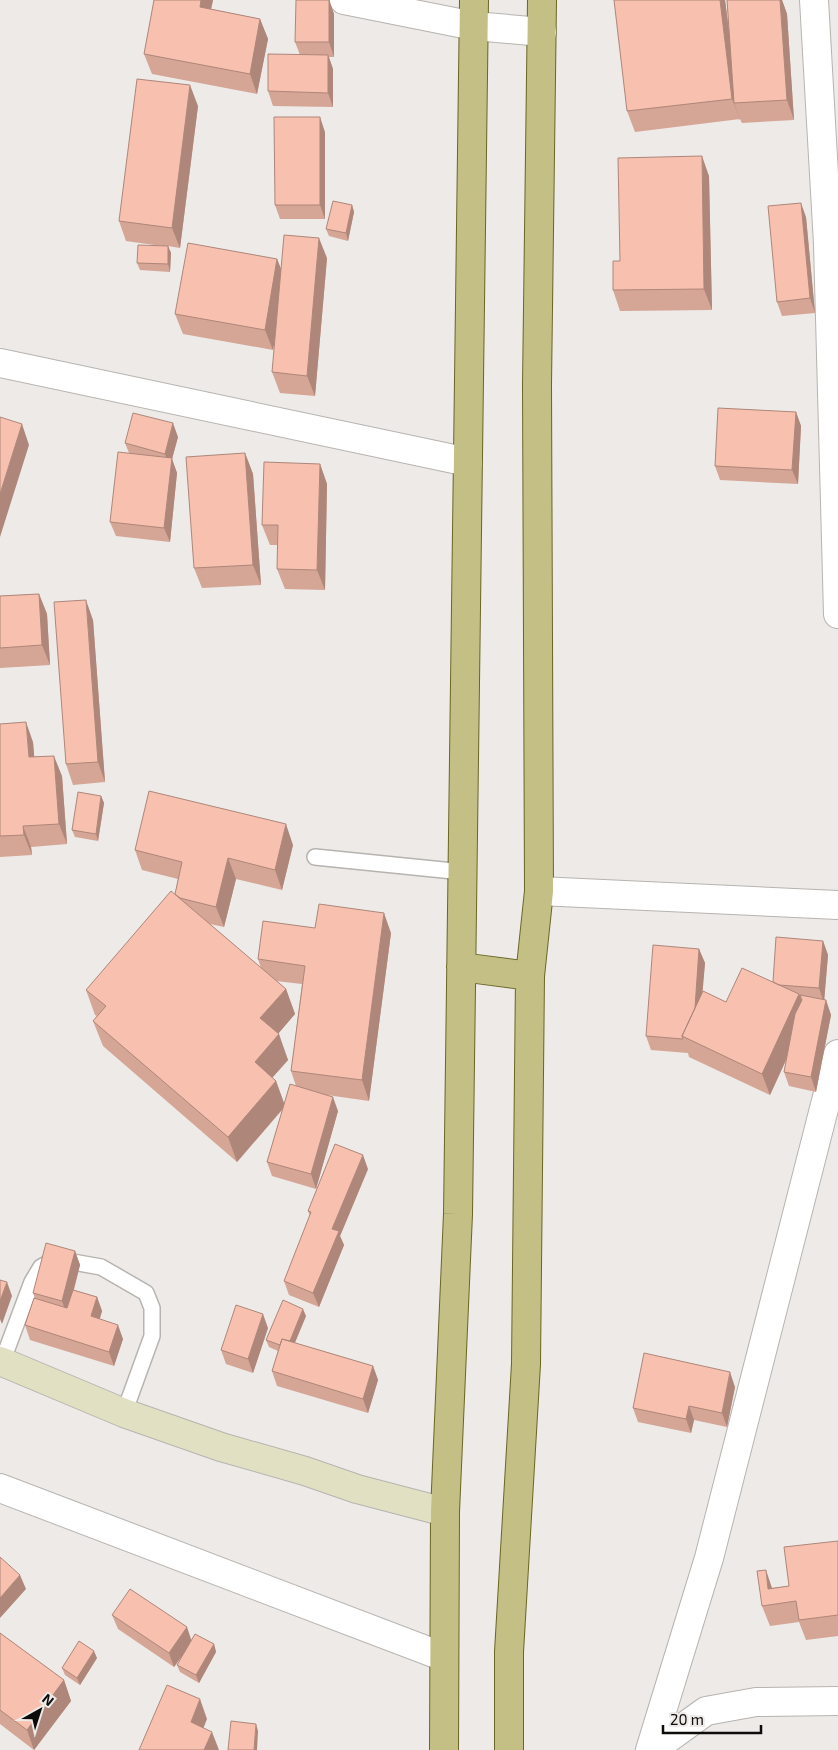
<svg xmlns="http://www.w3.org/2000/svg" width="838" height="1750" viewBox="0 0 838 1750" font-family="'Exo 2',sans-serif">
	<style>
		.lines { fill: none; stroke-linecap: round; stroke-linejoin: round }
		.lane-casing { stroke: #b7b4b0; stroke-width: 18 }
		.street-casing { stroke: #b7b4b0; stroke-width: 30 }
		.secondary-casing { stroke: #b7b4b0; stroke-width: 30 }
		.primary-casing { stroke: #6a6625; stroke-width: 30 }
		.lane { stroke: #fff; stroke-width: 15 }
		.street { stroke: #fff; stroke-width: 28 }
		.secondary { stroke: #e1e0c2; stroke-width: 28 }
		.primary { stroke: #c4c085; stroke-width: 28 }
		.wall { fill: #d5a596; fill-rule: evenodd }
		.shaded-wall { fill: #ae867a }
		.building { fill: #f8c0ae; stroke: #ae867a }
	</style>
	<rect width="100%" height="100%" fill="#edeae7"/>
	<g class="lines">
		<defs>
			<path id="lane" d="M315,857L463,872
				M2,1362L32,1282L41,1267L56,1259L101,1267L146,1293L152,1308V1336L124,1413"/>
			<path id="street" d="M344,0L474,26L542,32
				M814,0L828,244L838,614
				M0,363L468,462
				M539,891L838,905
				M0,1488L444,1657
				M650,1750L709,1558L838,1054
				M652,1750L706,1711L756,1702L838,1701"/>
			<path id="secondary" d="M0,1361L124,1413L221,1447L305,1471L357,1489L445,1512"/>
			<path id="primary" d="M461,967L530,976
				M444,1750L445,1512L458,1214L474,0
				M509,1750V1652L526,1364L530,976L539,891L537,385L542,0"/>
		</defs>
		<use href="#lane" class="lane-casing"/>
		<use href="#street" class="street-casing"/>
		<use href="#secondary" class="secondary-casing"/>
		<use href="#primary" class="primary-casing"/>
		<use href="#lane" class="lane"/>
		<use href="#street" class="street"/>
		<use href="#secondary" class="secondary"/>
		<use href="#primary" class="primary"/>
	</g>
	<path class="wall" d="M154,0H213L211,9L260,19L268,39L257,94L152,74L144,54Z
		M329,0L334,14V57H329L333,69V107L273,106L268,91L300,55L295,42Z
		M725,0L730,37L727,0H782L787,14L794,120L742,123L739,117L740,119L635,132L627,111Z
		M198,106L180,248L168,246L171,253L170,272L140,270L137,263L162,246L126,241L119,221Z
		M325,132V219H280L275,205Z
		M709,176L712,310L620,311L613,290L620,261Z
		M352,205L354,212L348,241L329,236L326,229Z
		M806,217L815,313L782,316L777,302Z
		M327,258L315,396L280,393L272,372L276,334L273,350L183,334L175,314L277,259L281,269Z
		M796,412L801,426L798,484L720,480L715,466Z
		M178,437L172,459L177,473L170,542L116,536L110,522L129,453L125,443Z
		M245,453L253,474L261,585L202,588L194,568Z
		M320,464L327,484L325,590L285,589L277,569L278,545H270L262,525Z
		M39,594L47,614L50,665L0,668V596Z
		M93,620L105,782L73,785L66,764Z
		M0,724L33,742L34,757L62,776L67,844L31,847L32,855L0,857Z
		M101,796L104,803L98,841L75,837L72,830Z
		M293,845L282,890L236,879L224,927L210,924L261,968L258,959L315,928L391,933L369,1101L327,1095L338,1111L316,1189L272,1176L267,1162L283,1109L237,1162L103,1046L93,1021L97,1016L95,1015L86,990L175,894L178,879L142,870L135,850ZM276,981L302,984L291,1071L296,1086L284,1103L276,1081L272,1078L288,1060L278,1034L295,1014L286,989Z
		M823,941L828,955L824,1000H826L831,1015L816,1092L789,1086L784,1072L787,1058L770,1095L689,1057L688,1053L651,1050L646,1036L699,949L705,963L702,992L726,1002L773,982Z
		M368,1169L340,1236L344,1245L319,1307L289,1295L284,1281L310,1216L308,1211Z
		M75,1251L80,1265L74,1290L97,1297L102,1311L100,1319L123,1339L114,1366L30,1340L25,1325L35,1298L33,1293Z
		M306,1316L295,1343L373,1366L378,1380L368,1413L277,1386L272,1371L278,1351L269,1347L266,1340Z
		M268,1328L253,1373L226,1364L221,1350Z
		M735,1387L727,1427L694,1420L691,1433L638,1422L633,1408Z
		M838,1541V1636L806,1640L799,1622L770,1626L762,1606L772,1588L789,1586Z
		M112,1615L191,1640L214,1644L216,1652L199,1683L180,1672L177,1665L186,1650L174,1667L118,1629Z
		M0,1633L64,1680L71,1701L34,1750L0,1724Z
		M97,1658L80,1685L65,1675L62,1668Z"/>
	<path class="shaded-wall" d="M201,0H213L207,28L200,7Z
		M329,0L334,14V57L329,42Z
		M720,0H725L738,103H734L740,119L732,99Z
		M780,0H782L787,14L794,120L787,100Z
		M260,19L268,39L257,94L250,74Z
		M328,55L333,69V107L328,93Z
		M190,85L198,106L180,248L172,228Z
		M320,117L325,132V219L320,205Z
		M702,156L709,176L712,310L704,289Z
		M801,203L806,217L815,313L810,298Z
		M352,205L354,212L348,241L346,233Z
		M319,238L327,258L315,396L307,376Z
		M168,246L171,253L170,272L168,264Z
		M277,259L285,279L273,350L265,330Z
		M796,412L801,426L798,484L792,470Z
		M173,423L178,437L172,459L177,473L170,542L164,528L170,468L165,454Z
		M22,424L29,445L0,537V494Z
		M245,453L253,474L261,585L253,565Z
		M320,464L327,484L325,590L317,570Z
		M39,594L47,614L50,665L42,645Z
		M86,600L93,620L105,782L98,762Z
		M26,722L33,742L36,777L29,757Z
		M54,756L62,776L67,844L59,824Z
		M101,796L104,803L98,841L96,834Z
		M286,824L293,845L282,890L275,870Z
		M23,826L31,847L32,855L24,835Z
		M228,858L236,879L224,927L216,907Z
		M384,913L391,933L369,1101L362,1080Z
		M823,941L828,955L824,1003L819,988Z
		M699,949L705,963L699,1035L686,1038Z
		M286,989L295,1014L270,1043L260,1018Z
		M799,994L807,1014L770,1095L762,1074Z
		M826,1000L831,1015L816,1092L811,1077Z
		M279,1034L288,1060L264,1087L255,1062Z
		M276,1081L285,1106L237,1162L228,1137Z
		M333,1097L338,1111L316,1189L311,1174Z
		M363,1155L368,1169L340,1236L344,1245L319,1307L313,1293L332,1229Z
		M75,1251L80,1265L67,1315L62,1301Z
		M7,1282L12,1296L2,1324L0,1319V1301Z
		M97,1297L102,1311L96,1330L91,1316Z
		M303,1309L306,1316L290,1354L287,1347Z
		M263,1314L268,1328L253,1373L248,1359Z
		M118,1325L123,1339L114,1366L109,1352Z
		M373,1366L378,1380L368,1413L363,1399Z
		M730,1372L735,1387L727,1427L722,1413Z
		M689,1406L694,1420L691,1433L686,1419Z
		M766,1570L773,1591L768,1589Z
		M20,1575L26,1589L0,1618V1598Z
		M187,1627L192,1642L174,1667L169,1653Z
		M214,1644L216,1652L199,1683L196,1675Z
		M94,1651L97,1658L80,1685L77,1678Z
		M64,1680L71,1701L34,1750L27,1730Z
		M200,1699L207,1719L198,1742L191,1722Z
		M256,1724L258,1731L257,1750H254Z
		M212,1732L219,1750H204Z"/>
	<path class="building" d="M154,0H201L200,7L260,19L250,74L144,54Z
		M296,0H329V42H295Z
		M614,0H720L732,99L627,111Z
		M727,0H780L787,100L734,103Z
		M268,54L328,55V93L268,91Z
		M137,79L190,85L172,228L119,221Z
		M274,117H320V205H275Z
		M702,156L704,289L613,290V261H620L618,158Z
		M333,201L352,205L346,233L326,229Z
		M801,203L810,298L777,302L768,206Z
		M284,235L319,238L307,376L272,372Z
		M188,243L277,259L265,330L175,314Z
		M138,245L168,246V264L137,263Z
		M718,408L796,412L792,470L715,466Z
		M133,413L173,423L165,454L125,443Z
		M0,417L22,424L0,494Z
		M118,452L172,458L164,528L110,522Z
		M245,453L253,565L194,568L186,457Z
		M264,462L320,464L317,570L277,569L278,525H262Z
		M39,594L42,645L0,648V596Z
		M86,600L98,762L66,764L54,602Z
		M26,722L29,757L54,756L59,824L23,826L24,835L0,836V724Z
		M149,791L286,824L275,870L228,858L216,907L180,898L175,894L182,862L135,850Z
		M78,792L101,796L96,834L72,830Z
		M171,891L286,989L260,1018L279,1034L255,1062L276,1081L228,1137L93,1021L106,1006L86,990Z
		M319,904L384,913L362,1080L291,1071L305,966L258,959L263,921L315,928Z
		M776,937L823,941L819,988L779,985L773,982Z
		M653,945L699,949L695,1008L682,1036L683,1039L646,1036Z
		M742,968L799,994L762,1074L682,1036L703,991L726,1002Z
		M800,995L826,1000L811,1077L784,1072L795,1014L802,1000Z
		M290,1084L333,1097L311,1174L267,1162Z
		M335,1144L363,1155L332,1229L339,1231L313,1293L284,1281L311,1212L308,1211Z
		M46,1243L75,1251L62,1301L33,1293Z
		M0,1280L7,1282L0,1301Z
		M73,1290L97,1297L91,1316L118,1325L109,1352L25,1325L34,1298L67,1308Z
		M283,1300L303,1309L290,1341L282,1339L280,1345L266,1340Z
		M236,1305L263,1314L248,1359L221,1350Z
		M282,1339L373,1366L363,1399L272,1371Z
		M644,1353L730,1372L722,1413L689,1406L686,1419L633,1408Z
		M838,1541V1615L799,1620L796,1601L762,1606L757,1571L766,1570L768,1589L789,1586L784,1547Z
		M0,1557L20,1575L0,1598Z
		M130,1589L187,1627L169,1653L112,1615Z
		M0,1633L64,1680L27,1730L0,1710Z
		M195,1634L214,1644L196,1675L177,1665Z
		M79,1641L94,1651L77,1678L62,1668Z
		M167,1685L200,1699L191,1722L212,1732L204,1750H139Z
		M231,1721L256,1724L254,1750H228Z"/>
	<g transform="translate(40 1710) rotate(39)" stroke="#edeae7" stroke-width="4" paint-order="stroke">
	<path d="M0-4L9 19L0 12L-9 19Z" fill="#0d0c0a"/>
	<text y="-8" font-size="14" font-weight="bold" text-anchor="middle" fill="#0d0c0a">N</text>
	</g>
	<path d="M663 1725v8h98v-8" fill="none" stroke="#0d0c0a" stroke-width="2.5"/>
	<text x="670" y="1725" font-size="15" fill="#0d0c0a" stroke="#edeae7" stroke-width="4" paint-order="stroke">20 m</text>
</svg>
